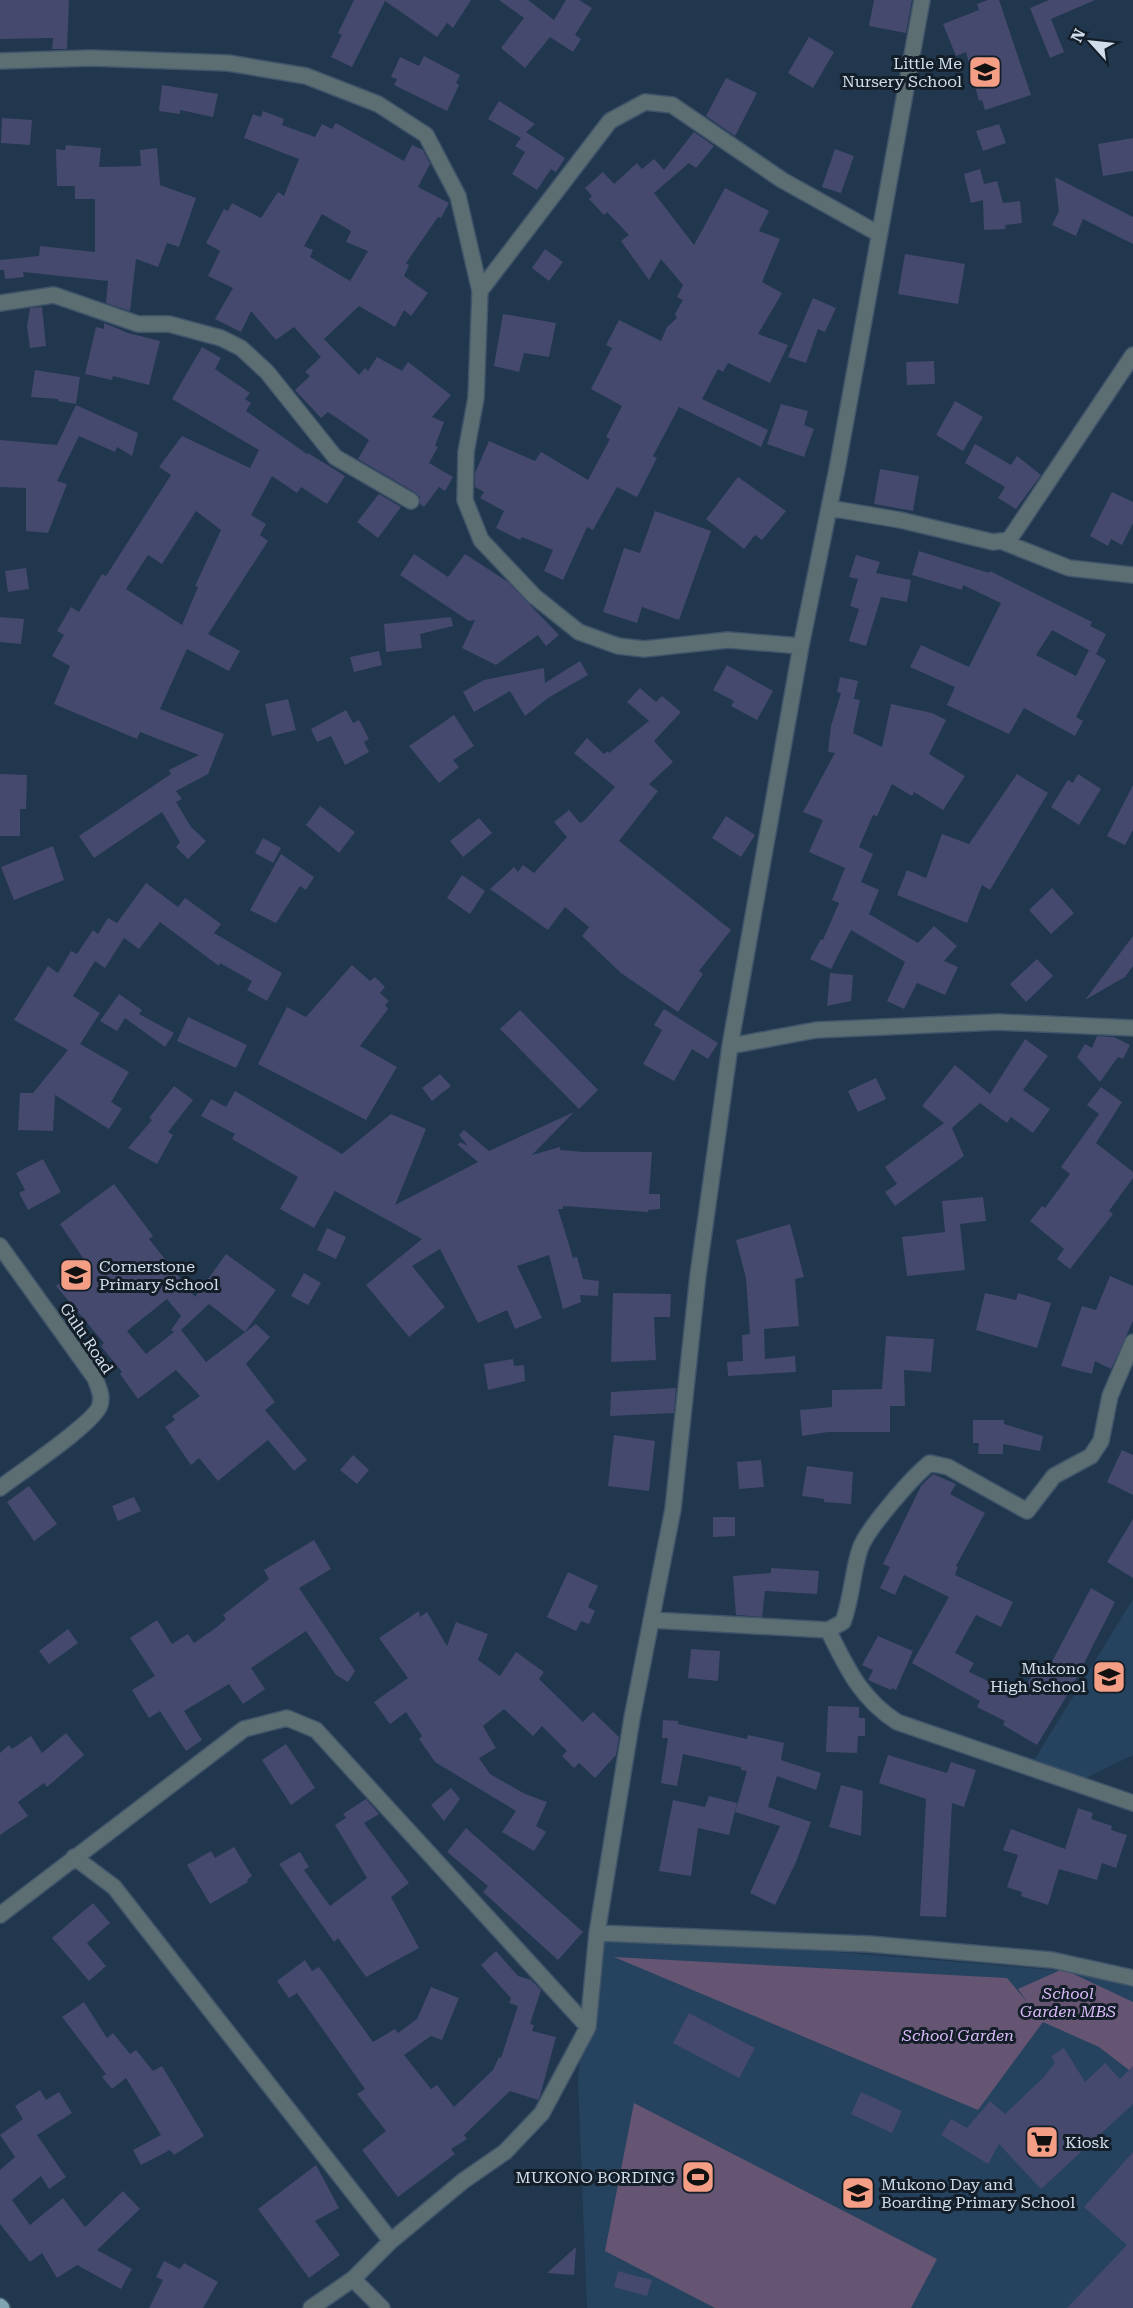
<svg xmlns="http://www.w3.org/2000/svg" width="1133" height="2308" viewBox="0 0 1133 2308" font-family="'Roboto Serif',serif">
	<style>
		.built { fill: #25435e }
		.green { fill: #655573 }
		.building { fill: #45496d; fill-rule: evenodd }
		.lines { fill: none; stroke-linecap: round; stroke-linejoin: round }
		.street-casing { stroke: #40556a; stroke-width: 18 }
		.primary-casing { stroke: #40556a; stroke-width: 18 }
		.street { stroke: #5d6e73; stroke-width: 15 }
		.primary { stroke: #81a5b0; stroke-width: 15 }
		.labels { text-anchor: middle; stroke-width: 6; stroke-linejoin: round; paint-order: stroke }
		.poi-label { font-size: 16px; fill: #d0deec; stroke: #131e28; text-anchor: end }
		.street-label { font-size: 16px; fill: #d0deec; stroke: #131e28 }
		.park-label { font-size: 16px; font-style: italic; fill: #dbbbf9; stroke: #131e28 }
	</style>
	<rect width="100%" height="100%" fill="#20374e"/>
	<path class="built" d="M1133,1599V1755L1080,1781L1028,1770Z
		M591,1932L1126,1976L1133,1980V2308H587L578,2080Z"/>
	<path class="green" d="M614,1957L1007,1978L1028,2003L1018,1989L1063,1969L1133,2002V2073L1099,2047L1043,2022L978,2110Z
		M634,2103L937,2259L911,2308H715L605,2251Z"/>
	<path class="building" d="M0,0H69L67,49H52L53,38L0,39Z
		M354,0H471L453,28L447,23L437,37L385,1L352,67L331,57L342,35L338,33Z
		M499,0H528L554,20L566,0H579L592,8L575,35L581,39L573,52L550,37L525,68L501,48L524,18Z
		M874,0H912L906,33L869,26Z
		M988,0H999L1031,95L985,110L982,100L979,101L966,52L956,56L943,24L979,10L977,4Z
		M1049,0H1095L1051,19L1064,52L1050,58L1030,8Z
		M809,37L834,52L813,88L788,73Z
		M424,56L460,75L456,83L459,85L447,111L394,85L397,79L391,77L400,57L419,66Z
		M726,78L757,93L735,136L706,116Z
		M162,85L218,94L213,117L180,110V114L159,111Z
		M499,101L535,124L526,132L565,158L556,172L551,169L537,190L512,174L525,152L515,146L521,138L488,119Z
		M263,111L284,119L282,125L315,137L322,124L332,129L336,123L404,161L412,145L423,150L430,164L418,187L449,203L441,218L438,217L406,263L409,265L404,276L428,293L411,316L404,310L395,327L359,306L324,339L359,375L365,368L368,371L377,357L402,371L408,362L451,395L432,417L444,422L435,446L438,447L429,463L453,477L445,491L439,487L424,507L420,504V497L416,493L358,459L369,440L328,412L321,418L295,390L310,376L305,372L321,357L294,327L276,340L251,311L241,332L215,319L233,288L208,276L220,251L206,243L224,209L228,211L232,203L261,218L278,192L284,196L299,159L244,138L253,114L261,117ZM322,214L351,231L346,242L368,251L350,281L310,257L313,250L304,246Z
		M2,118L32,120L30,145L1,143Z
		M999,124L1006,143L983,151L976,131Z
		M694,132L714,146L696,168L689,163L654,193L694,245L725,188L769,211L759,231L780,239L762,282L782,293L758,334L788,345L770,383L728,363L723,372L718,369L702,399L768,430L761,447L679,407L653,456L657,458L637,497L617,487L593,530L587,527L563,580L544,571L553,550L522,537L520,540L496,528L504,511L480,498L484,492L475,487V473L489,441L535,461L541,452L588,480L610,439L606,437L622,406L591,389L612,348L606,345L619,320L661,341L667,327L677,318L675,314L683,300L677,297L683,285L661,259L649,280L621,241L629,235L607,212L604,215L589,199L592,196L585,188L603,172L614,184L637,163L642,169L654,159L664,170Z
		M1133,138V171L1103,176L1098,144Z
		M66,145L101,148L99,167L141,166L140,150L157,148L160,185L196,198L179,247L167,243L158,267L136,259L130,311L106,303L108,281L23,272L24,277L5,279L4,270H0V260L39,256L40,246L95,252V199H75V186H57L56,149L65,150Z
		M835,149L854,156L841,193L822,187Z
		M980,169L984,184L997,181L1003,203L1020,201L1022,223L1005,225L1006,229L984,230L983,200L971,203L964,174Z
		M1055,177L1133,217V244L1083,219L1076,236L1052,225L1059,211Z
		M545,249L563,262L549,281L532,268Z
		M905,254L965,264L958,304L898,294Z
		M813,298L836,308L825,332L818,329L806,363L788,357Z
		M42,307L46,346L30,348L27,327L30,308Z
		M503,314L556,323L549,357L524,353L519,372L494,366Z
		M104,323L128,333L160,341L149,385L113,376L112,380L85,374L96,327L104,329Z
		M202,347L221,358L215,369L250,393L245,399L251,403L246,411L307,454L308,453L345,476L327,504L301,487L297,493L272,476L251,515L266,524L260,535L268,541L208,634L240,651L229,671L187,649L160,709L224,734L208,774L176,791L182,799L176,802L191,827L206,841L188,859L176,847L180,842L162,812L94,858L79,836L171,774L169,770L199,755L140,732L137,739L54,704L70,666L52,656L64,635L57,631L71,607L79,612L102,574L106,576L171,475L159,467L182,436L250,468L259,450L172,399ZM196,511L221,530L195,586L198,587L182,625L126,589L148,555L162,564Z
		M934,361L935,384L907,385L906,362Z
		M35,370L80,377L76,404L58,401V399L31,397Z
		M955,401L983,417L963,451L936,435Z
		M781,404L808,411L804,425L814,429L804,457L767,444Z
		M76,405L138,433L132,456L117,447L115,452L79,436L57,481L67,484L48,533L26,531V488L0,487V440L57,445Z
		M975,444L1011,465L1017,456L1041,475L1016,509L998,498L1005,487L965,463Z
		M880,469L919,476L913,511L874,504Z
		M738,477L786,511L762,540L755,535L744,549L706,519Z
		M1112,492L1133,502V523L1122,545L1111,539L1108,546L1090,536Z
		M379,494L401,507L378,538L357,522Z
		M655,511L711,531L679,620L642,607L637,623L603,612L624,548L640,553Z
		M919,551L989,573L990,571L1092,622L1090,626L1106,634L1096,654L1052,630L1036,655L1076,676L1089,650L1106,660L1076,717L1083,721L1075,736L1024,708L1009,734L947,705L955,687L910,667L921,645L969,667L1001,603L963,585L962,590L912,575Z
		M414,554L448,577L465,554L508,582L559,635L546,646L538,635L496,665L462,648L475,620L469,621L400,575Z
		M856,555L880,562L876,573L911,580L907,602L881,597L866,646L849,641L859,609L850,606L858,579L849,577Z
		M26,568L29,589L8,592L5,571Z
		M0,617L24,619L21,644L0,642Z
		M451,617L453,626L420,634L422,648L386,652L384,624Z
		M379,651L382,665L354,672L350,657Z
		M580,661L588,675L548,698L525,716L510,691L474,712L463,692L484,680L544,668L545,683Z
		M727,665L773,691L757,720L731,706L734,701L713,690Z
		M840,677L858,681L854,699L860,700L853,733L882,747L891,704L932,713L946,720L929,754L965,776L943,810L914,792L912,796L892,784L877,816L873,815L859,847L873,854L861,882L879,890L869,914L918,943L934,926L957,946L944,961L958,967L945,995L917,983L904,1009L887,1001L905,962L851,930L831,969L810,959L821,939L823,940L839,903L832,900L845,868L809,852L823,820L803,812L835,753L828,752L831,726L841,693L837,692Z
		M640,688L656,702L662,696L681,712L654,741L673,762L649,784L658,791L619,841L731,930L699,971L703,974L678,1012L621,973L582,936L589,927L565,907L548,930L490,889L514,867L518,872L523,865L534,873L567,837L554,822L569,810L580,823L584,821L615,787L574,753L587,738L604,754L608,751L609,753L649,721L627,702Z
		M288,699L296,730L272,736L265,704Z
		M346,710L353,723L359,720L369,739L364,742L369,752L345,765L331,736L317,742L311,729Z
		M454,715L474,746L453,760L459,767L439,783L409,746Z
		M0,774L27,775L26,809H20V836H0Z
		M1017,774L1048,793L990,890L982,885L967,923L897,895L907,870L926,878L942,834L969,844Z
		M1078,774L1101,789L1079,825L1051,807L1068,780L1073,783Z
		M1133,785V830L1125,845L1107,836Z
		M320,806L355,832L339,853L306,825Z
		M726,816L755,835L741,857L712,838Z
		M479,818L492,833L463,857L450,841Z
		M263,838L281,848L273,863L255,853Z
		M53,846L64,880L14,900L1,867Z
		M281,854L314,877L306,890L300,886L276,923L250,910Z
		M462,875L485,891L470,914L447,898Z
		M146,883L178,907L185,898L221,924L214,933L282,973L267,1001L247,990L252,981L220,963L219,966L160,922L139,949L124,938L105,968L95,961L73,996L100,1013L80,1044L129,1072L111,1102L122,1109L109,1129L55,1095L53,1131L18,1130L20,1093H33L68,1050L14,1020L48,966L58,973L71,951L77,954L93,930L98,934L108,918L117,923Z
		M1052,888L1074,913L1051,934L1029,910Z
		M1133,936V966L1125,977L1085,1000Z
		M1037,959L1053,976L1026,1002L1010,984Z
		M352,965L370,981L375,977L385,987L380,993L389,1001L385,1005L388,1009L360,1046L397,1067L366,1120L258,1064L287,1007L306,1017Z
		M830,973L853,975L851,1001L827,1006Z
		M119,994L142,1010L139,1014L174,1033L165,1047L125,1018L117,1031L100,1021Z
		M664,1009L718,1043L708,1059L692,1049L674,1081L643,1064L662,1030L654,1025Z
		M520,1010L598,1090L579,1109L500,1029Z
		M188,1017L247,1045L236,1068L177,1041Z
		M1097,1036L1114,1037L1130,1045L1123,1059L1118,1057L1100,1082L1077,1057L1085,1044L1092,1048Z
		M1025,1039L1048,1056L1023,1090L1050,1109L1033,1133L1011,1117L1007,1123L980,1103L952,1128L964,1156L895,1206L885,1192L897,1184L885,1167L944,1123L922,1106L955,1065L990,1094Z
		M440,1074L451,1086L432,1101L422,1088Z
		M876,1078L886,1099L858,1112L848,1091Z
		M174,1086L193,1100L168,1132L173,1135L157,1164L128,1148L152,1120L149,1118Z
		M1101,1087L1122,1102L1096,1143L1133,1172V1178L1109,1211L1113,1214L1070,1269L1057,1259L1064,1249L1030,1221L1042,1206L1045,1208L1070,1174L1061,1167L1099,1114L1087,1105Z
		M235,1091L342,1154L391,1114L426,1129L395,1205L478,1162L458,1145L460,1142L468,1146L459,1135L464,1130L489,1151L574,1112L532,1155L560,1147V1150L584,1152H652L649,1194H660V1209L648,1210V1212L563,1206V1209H558L573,1258L577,1257L583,1279L599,1281L598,1296L580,1295L581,1302L563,1309L549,1255L517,1266L542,1318L515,1329L507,1310L478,1323L440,1249L412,1266L445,1307L409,1337L366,1285L422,1239L335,1191L314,1228L280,1209L298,1177L232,1139L235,1134L201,1116L211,1099L226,1107Z
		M43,1159L61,1192L28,1210L19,1193L25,1190L16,1173Z
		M114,1184L153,1236L149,1239L195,1297L226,1254L276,1290L245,1332L209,1304L181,1330L206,1362L256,1324L270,1337L246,1364L275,1402L265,1410L307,1460L294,1471L268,1440L218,1481L199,1458L191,1465L165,1427L175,1420L172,1416L200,1396L176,1370L138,1399L120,1374L122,1372L101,1346L104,1343L56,1286L85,1261L60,1224ZM167,1299L181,1316L171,1330L174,1332L146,1354L127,1331Z
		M983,1197L986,1221L960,1224L965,1270L907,1276L902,1237L945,1232L942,1201Z
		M790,1224L804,1277L795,1279L799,1326L764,1329L765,1359L795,1356L796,1372L728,1376L727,1362L743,1361L742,1335L750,1334L746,1278L736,1240Z
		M327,1228L346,1237L336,1259L317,1250Z
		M304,1273L321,1283L308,1305L291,1296Z
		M1110,1276L1133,1286V1321L1111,1369L1095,1361L1092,1374L1061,1366L1082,1306L1096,1310Z
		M613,1293L671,1294L670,1317H654L656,1360L611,1362Z
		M985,1293L1016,1300L1018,1293L1051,1303L1037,1348L976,1330Z
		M886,1336L934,1339L931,1372L904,1370L905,1406H890V1432H828L802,1436L800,1410L832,1407V1390L882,1389Z
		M513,1359L514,1366L524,1365L525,1381L488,1390L484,1364Z
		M676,1388L674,1413L610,1416L611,1392Z
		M973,1420H1004V1424L1043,1436L1040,1451L1003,1444V1454H978L979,1443H973Z
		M614,1435L655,1441L649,1491L608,1486Z
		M1122,1450L1133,1455V1495L1107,1482Z
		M353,1455L369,1470L357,1484L340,1470Z
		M761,1460L764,1487L739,1489L737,1462Z
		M807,1466L853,1472L851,1504L824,1502V1499L802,1496Z
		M933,1474L956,1484L950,1494L985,1513L956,1566L958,1567L955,1575L1013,1602L1001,1627L976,1615L955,1653L974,1663L969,1672L1020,1696L1039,1664L1048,1669L1091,1588L1115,1602L1072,1687L1037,1745L1003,1725L1005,1721L977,1707L980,1701L912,1663L949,1597L904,1575L895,1595L880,1588L890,1567L883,1564L921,1486Z
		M29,1486L57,1524L34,1541L7,1502Z
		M134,1497L141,1511L118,1521L112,1506Z
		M713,1517H735V1536L713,1537Z
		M1133,1519V1578L1107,1562Z
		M314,1540L331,1569L299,1588L355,1671L348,1682L336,1675L306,1631L251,1668L265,1689L243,1704L229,1684L184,1711L202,1740L186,1751L160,1711L149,1718L132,1690L155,1676L130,1638L157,1620L172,1644L188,1634L194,1643L217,1627L226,1619L223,1615L269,1579L264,1570Z
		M771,1568L819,1571L817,1594L765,1591L762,1617L736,1615L733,1576L771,1573Z
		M568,1572L598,1586L588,1607L595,1611L589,1624L581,1621L576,1631L547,1617Z
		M419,1611L420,1617L427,1612L447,1646L456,1622L488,1634L478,1660L500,1676L516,1652L544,1672L539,1679L583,1722L593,1712L619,1737L616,1755L595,1778L579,1763L574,1768L562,1756L567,1751L542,1726L533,1736L504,1709L483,1726L496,1748L479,1758L490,1774L525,1794L547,1802L536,1826L546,1832L534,1851L502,1832L516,1811L435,1762L419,1739L422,1736L406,1712L390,1724L374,1702L408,1678L379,1638Z
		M68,1629L78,1643L49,1664L39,1651Z
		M878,1636L913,1651L896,1690L892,1688L891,1690L868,1680L873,1670L862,1665Z
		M691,1649L720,1651L718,1681L688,1678Z
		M828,1706L859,1707V1718H865V1736H858L857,1753L826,1752Z
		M663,1720L678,1721V1724L747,1739L748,1735L784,1743L781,1760L821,1773L816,1790L777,1776L768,1807L811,1822L796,1862L775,1905L750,1893L780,1826L735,1812L747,1771L741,1770V1767L683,1754L677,1786L661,1783L668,1738H662Z
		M66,1733L84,1755L47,1787L44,1783L18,1802L28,1816L0,1835V1753L9,1745L12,1749L31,1736L42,1753Z
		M286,1744L315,1788L291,1805L262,1760Z
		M888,1755L947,1773L951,1762L976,1770L964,1807L952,1803L946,1917L920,1916L926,1799L879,1783Z
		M841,1785L863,1791L861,1836L829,1827Z
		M451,1788L460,1799L444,1821L431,1805Z
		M709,1796L737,1803L729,1835L698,1828L691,1876L659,1871L673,1800L705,1807Z
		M366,1799L379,1814L364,1823L409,1883L391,1897L419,1948L366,1977L338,1938L334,1942L279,1864L300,1852L309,1867L304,1870L330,1906L367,1878L335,1825L346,1818L343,1814Z
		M1078,1808L1093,1813L1091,1819L1112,1826L1111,1830L1127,1835L1116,1868L1102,1863L1097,1880L1059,1869L1048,1905L1021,1896L1022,1892L1007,1887L1018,1855L1003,1850L1011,1829L1065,1849Z
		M466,1828L583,1932L558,1960L483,1892L488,1886L447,1852Z
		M234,1847L252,1876L247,1880L248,1882L210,1904L187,1865L211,1851L215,1858Z
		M93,1903L110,1923L87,1943L106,1966L89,1981L52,1938Z
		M496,1951L518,1976L531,1980L541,1990L530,2024L534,2025L532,2031L556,2037L540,2096L538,2100L510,2091L464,2135L467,2139L451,2149L455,2154L398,2197L362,2150L386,2131L357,2094L365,2089L297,1993L289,1998L277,1981L305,1960L312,1971L319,1967L373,2042L395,2029L398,2033L417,2019L431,1987L459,1998L442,2040L431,2036L404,2055L431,2089L437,2085L454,2107L493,2070L499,2057L501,2058L518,2006L509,2003L511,1998L481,1965Z
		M84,2002L107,2038L113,2033L130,2054L136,2050L153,2071L162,2066L204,2136L174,2155L170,2150L141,2165L133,2150L161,2135L126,2078L112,2089L102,2077L106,2074L62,2017Z
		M689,2013L755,2048L739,2078L673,2043Z
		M1064,2048L1085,2082L1105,2063L1120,2079L1133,2066V2104L1041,2189L999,2144L988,2164L941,2135L951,2119L967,2128L990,2101L1005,2114L1043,2078L1055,2063L1051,2056Z
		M40,2090L46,2100L59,2092L72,2113L37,2135L66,2177L49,2189L41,2176L12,2200L30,2225L63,2198L85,2227L123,2191L140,2209L97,2250L132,2269L121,2289L77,2265L57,2278L42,2253L30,2262L0,2224V2170L15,2157L0,2135L23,2119L15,2106Z
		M861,2092L902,2111L892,2133L851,2114Z
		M1133,2152V2308H1067L1127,2245L1084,2207Z
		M316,2165L339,2208L315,2221L340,2255L309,2278L258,2209Z
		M576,2247L574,2275L547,2273Z
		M164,2261L180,2269L184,2263L218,2282L203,2308H149L163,2280L156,2277Z
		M618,2271L652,2280L647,2296L614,2287Z"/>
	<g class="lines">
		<defs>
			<path id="street" d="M0,61L91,58L228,63L306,76L378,104L426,135L458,196L480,291L476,398L466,452L465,500L481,540L534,596L579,632L618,646L644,649L728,640L801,646
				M480,291L610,121L645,102L672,105L782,180L879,234
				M0,303L54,295L138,324H169L221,338L241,348L267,372L335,457L411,501
				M829,508L900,520L993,542L1009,540L1133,355
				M1001,541L1069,568L1133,575
				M730,1046L816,1030L998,1022L1133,1028
				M0,1246L95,1378C98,1387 103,1395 100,1405C96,1422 18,1474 0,1488
				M651,1620L828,1630L843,1622C852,1598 852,1573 860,1549C866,1530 913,1476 930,1463L948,1467L1027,1511L1054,1476L1091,1456L1101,1441L1110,1396L1133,1342
				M828,1630C847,1668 860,1698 897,1722L1133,1803
				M74,1857L114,1887L391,2241
				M0,1915L244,1729L287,1718L316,1730L588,2027
				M597,1933L869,1944L1052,1960L1133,1978
				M353,2279L382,2308
				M311,2308L353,2279L391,2241L463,2181L505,2152L542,2113L588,2027L597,1933L632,1718L673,1509L698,1275L730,1046L801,646L837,469L922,0"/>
			<path id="primary" d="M0,2306L2,2308"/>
		</defs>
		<use href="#street" class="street-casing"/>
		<use href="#primary" class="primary-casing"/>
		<use href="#street" class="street"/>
		<use href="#primary" class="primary"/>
	</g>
	<defs>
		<symbol id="school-square" viewBox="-11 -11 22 22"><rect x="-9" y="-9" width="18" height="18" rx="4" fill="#f49e86" stroke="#131e28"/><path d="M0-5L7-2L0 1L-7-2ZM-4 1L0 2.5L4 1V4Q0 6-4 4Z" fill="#111"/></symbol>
		<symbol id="supermarket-square" viewBox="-11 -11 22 22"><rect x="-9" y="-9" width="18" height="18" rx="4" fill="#f49e86" stroke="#131e28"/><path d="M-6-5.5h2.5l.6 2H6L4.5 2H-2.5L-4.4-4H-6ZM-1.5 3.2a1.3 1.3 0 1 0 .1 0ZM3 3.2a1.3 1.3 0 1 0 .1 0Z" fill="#111"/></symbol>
		<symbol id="stadium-square" viewBox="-11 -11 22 22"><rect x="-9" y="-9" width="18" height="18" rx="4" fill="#f49e86" stroke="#131e28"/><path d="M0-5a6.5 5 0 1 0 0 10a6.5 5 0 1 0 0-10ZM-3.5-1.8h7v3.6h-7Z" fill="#111"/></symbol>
	</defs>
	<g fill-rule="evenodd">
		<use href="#school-square" x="966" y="53" width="38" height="38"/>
		<use href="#school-square" x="57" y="1256" width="38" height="38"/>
		<use href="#school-square" x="1090" y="1658" width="38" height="38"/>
		<use href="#supermarket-square" x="1023" y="2123" width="38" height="38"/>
		<use href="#stadium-square" x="679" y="2158" width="38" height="38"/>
		<use href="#school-square" x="839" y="2174" width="38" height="38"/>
	</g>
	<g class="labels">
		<g class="poi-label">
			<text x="962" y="69">Little Me<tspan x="962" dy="18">Nursery School</tspan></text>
			<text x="99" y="1272" text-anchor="start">Cornerstone<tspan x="99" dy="18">Primary School</tspan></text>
			<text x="1086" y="1674">Mukono<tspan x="1086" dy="18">High School</tspan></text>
			<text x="1065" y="2148" text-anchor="start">Kiosk</text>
			<text x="675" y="2183">MUKONO BORDING</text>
			<text x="881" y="2190" text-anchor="start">Mukono Day and<tspan x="881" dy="18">Boarding Primary School</tspan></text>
		</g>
		<g class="street-label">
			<text transform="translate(87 1338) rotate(56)" y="6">Gulu Road</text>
		</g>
		<g class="park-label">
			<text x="1068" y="1999">School<tspan x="1068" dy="18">Garden MBS</tspan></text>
			<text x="958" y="2041">School Garden</text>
		</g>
	</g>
	<g transform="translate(1091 42) rotate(297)" stroke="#131e28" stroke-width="4.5" paint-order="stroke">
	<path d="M0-4.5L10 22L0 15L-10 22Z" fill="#d0deec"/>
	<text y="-9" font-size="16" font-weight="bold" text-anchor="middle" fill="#d0deec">N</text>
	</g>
</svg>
